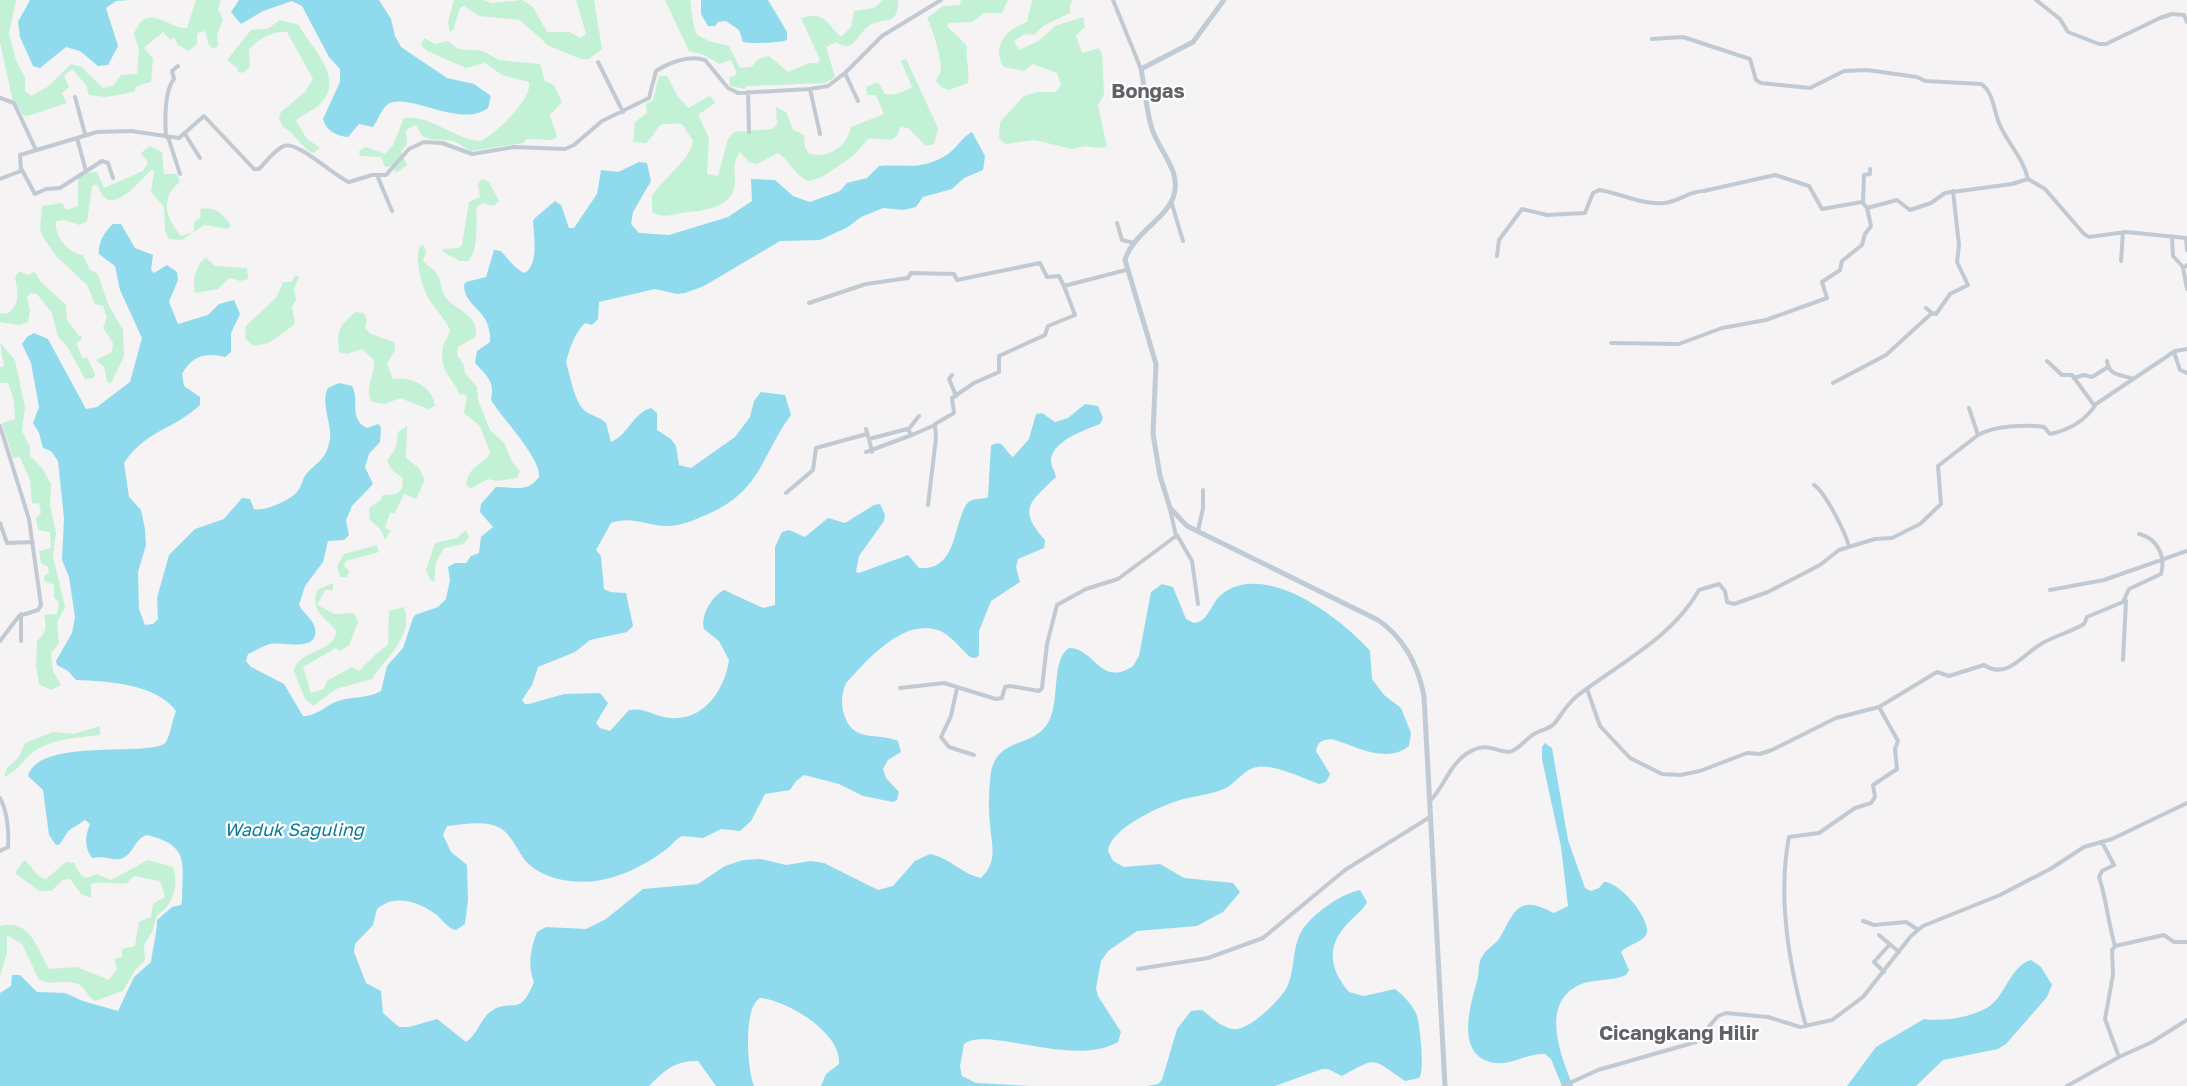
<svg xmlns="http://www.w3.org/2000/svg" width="2187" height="1086" viewBox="0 0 2187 1086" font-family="'Golos Text',sans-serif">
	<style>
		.green { fill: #c3f1d5 }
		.water { fill: #90daee }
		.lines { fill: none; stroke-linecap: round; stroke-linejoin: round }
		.street { stroke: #c1cad2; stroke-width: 4 }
		.secondary { stroke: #c1cbd6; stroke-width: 5 }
		.labels { text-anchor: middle; stroke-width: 4.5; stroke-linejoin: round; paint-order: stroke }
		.water-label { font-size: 18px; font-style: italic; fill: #0c7c9b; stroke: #fff }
		.quarter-label { font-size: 20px; font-weight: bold; fill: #5f6368; stroke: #fff }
	</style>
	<rect width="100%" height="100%" fill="#f5f3f3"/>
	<path class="green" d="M0,0H16L9,34L16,60L25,78V91L31,96L49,86L71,64L82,67L103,88L114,85L121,75L137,74L139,50L134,34C147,0 167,29 187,28L196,0H221L218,9L223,20L217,34L218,46L214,49L209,45L205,31L197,33V44L189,51L178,45L174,37L171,40L163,32L144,48L153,59L151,82L137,86L134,92L106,97L89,95L86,85L72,69L64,76L69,87L62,93L67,103L27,116L23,115L12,98L0,42Z
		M454,0H484L492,3L522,0L533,7L547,32H569L580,38L586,34L576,0H594L602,49L589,59H581L549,46L520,20L479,16L464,6L460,8L453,30L450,32L448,22Z
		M665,0H690C692,11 692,24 697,35L709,41L729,46L740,68L751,67L759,59L769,56L788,72L810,63H818L820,60L801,18C825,10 827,24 841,37L851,27L854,11L874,8L883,0H898C898,27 886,16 870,25C858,32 854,55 836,42L826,47L835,77L825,83L746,86L745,89L730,86L729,78L737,74L731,60L719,64L704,55L689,51Z
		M961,0H1008L1002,13H984L972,22L949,23L947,26L967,46C965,59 970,70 968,83L949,90L941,87L936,81C937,78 939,76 940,73C944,64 932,27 927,18L943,6L960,5Z
		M1032,0H1073L1070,5V13L1043,26L1034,35L1024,34L1014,41L1019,50L1040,40L1055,26L1083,17L1085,27L1076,35L1082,53L1099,48L1102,54L1104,95L1098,105L1107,147L1097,148L1085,146L1072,149L1035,140L1005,144L999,138L1000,122L1024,96L1037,92H1056L1061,85L1057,73L1033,64L1024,71L1004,67C990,47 1007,29 1027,22Z
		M280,20L299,25C311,49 347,78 319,105C313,111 302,114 296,121L307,139L320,148L313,153C300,147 295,133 283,127L279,118L281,112L305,92L313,79L287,32C274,30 257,40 249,49L250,67L243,73L237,71L238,69L227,60L251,30L267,29Z
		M424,38L435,44L448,41L458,49L483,51L499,60L540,64L545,81L554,85L562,102L550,115L557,137L552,140L526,139L524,143L470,151L454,141L430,139L422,136L416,125L406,130L407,144L401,152L407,165L396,173L393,166L385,167L381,157L360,156L359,151L366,147L385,154L393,145L404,118C432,115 455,140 481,141C496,133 533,99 529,82L502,75L485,63L466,68L427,51L421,45Z
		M906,59L938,128L934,144L926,146L908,128L900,127C896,148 882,136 868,139L853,156L822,177L809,181C794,176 790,160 778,153L757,164L749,162L740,152C734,161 734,167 735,178C737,206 708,210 688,212C675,213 665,220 652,212V196C663,178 690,161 693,141L682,124C651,123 664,125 646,143L633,142L635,122L647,113L646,104L653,100L659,76H667L677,95L688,108L710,96L715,103L698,115L709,138L707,174L718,176L728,139L734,132L772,129L777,125L776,107L786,112L793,130L804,135L805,147L809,154C830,158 847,147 851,127L884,114L876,95H867L866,87L878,82L885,94C895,96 903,92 912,87L901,61Z
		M150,146L162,152L164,174H177L180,182C159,198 166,219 181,236L194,232V222L201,217L200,209C215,206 222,213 231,225L228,229L204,225L182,240L169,239L165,231L164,207L151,192L154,172L152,169C144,177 116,211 104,197C101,194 99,188 96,184L92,186L87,221L80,225L64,220L56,221C54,237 69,253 83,255L90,270L98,274L108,304L123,330L124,356L111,383L107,382L104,367L96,360L112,352L113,343L103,328L107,317L103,306L95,304L87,285L56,256L43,237L40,229L42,206L62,203L66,210L78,206V178L86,173L97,172L104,188L143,171L148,162L141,153Z
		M482,179L489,182L499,201L494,206L482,203L476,208C477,220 478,253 468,261H460L443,252V249L459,248L462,245L469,202L480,197L478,184Z
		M424,245L426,253L423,260C426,266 432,267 436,273C442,280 440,290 446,298C456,310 482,317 475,337L458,347L457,355L464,365L465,373L477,387L478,400L490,430L504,443L512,462L520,471L517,478L496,481L488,479L470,489L466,484C470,463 485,465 490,453L480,426L464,413L467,397L464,394L460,395C452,375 439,373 443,347C444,341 449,336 450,330C445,319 437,311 431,302C422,290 414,259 420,246Z
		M206,258L215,266L247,268L248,279L240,281L229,278L218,289L195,293C192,282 196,263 206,258Z
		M19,271L27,275L35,272L41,282L66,305L67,320L79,336L81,335L82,339L76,343L83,359L87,357L95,374L94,378L85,379L67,346L58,337L52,313L37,294L30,293L27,297L30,310L28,322L19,325L0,322V313L6,314C21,306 18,292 15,278Z
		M296,275L299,277L294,289L296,300L292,307L295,324L269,343L253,346L245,338L246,326L277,297L283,282H291Z
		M355,312L364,313L367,320L365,328L371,334L394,342L395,350L387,364L393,379C412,376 433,387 435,406L428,409L400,398L385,404L372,402C363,389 376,374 374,360L362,349L347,354L339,352C337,330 338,328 355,312Z
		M0,343L15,360L25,407L22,431L30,447V456L42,468L51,484L50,506L56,533L53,556L65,607L57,622L59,643L51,653L53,671L61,685L51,690L39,684L36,666L37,641C46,633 47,627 44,615L57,614L59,602L54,598V585L44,581V576L49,573L48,567L41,563L39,551L51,548L50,532L38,530L36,518L41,513L39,503L32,504L30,480L20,457L13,458L2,423L15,419L14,400L8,383H0V367L4,366Z
		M407,426L406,458L419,468L425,480L416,499L404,494L395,513H390L385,528L391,531L385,539L381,530L370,520L369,508L381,500L383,495L396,494L402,489L403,478L393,471L387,461L396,448L398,432Z
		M466,530L469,537L464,544L444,548L436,562L434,582L430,580L426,570L435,543L457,538Z
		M377,545L379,552L346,561L344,566L350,572L346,577H340L337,566L344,554Z
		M333,583V590H325L317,605L335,614L354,613L358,622L349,645L340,651L336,648L303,667L311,693L324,689L327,681L352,667L359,671C368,662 376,653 388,645L389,611L404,607C414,637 386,657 372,679L336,689L313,706L305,699L294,671C298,649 337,653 336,630C325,617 310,611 317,590Z
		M100,726V735C76,738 52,738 32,753C21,762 17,772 4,777L7,768L19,757L25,743L53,732L74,734Z
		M24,860C32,865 36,878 46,879L66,862L74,863L80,874L86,878L97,874L111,880L148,860L173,867C179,885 174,905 157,915L152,932L144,945L145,960L135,970L123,991L95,1001C87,997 86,987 78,984C63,979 54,986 39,980L22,944L7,935V952L0,976V926C30,918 37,948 49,969L77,967L109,980L117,969L114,959L122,957V949L135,946L139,922L151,917L153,904L165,897L160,881L134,876L127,883C114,885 103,880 91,884V898L81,894L70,879L63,880L51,891H39L15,873Z"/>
	<path class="water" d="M30,0H129L116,1L106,8L118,46L108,65L98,66L80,51L66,47L40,68L33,66L20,37L18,22Z
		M239,0H379L391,19L395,36L401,47L447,78L474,84L491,96L488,108C460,129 410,92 388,104C381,109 378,120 373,127L359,124L348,137C337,136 326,131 323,119L340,82V69L329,57L302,6L292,1L263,11L241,24L231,12Z
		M701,0H768L787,32V40C781,43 750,44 743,42L739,30L726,21L718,22L715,26H708L701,14Z
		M972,132L985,156L983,170L964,178L952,189L923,197L916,207L903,210L883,208L861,217L848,227L820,240L780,241L704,286L685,293L677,294L655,289L599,302L598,319L592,325L585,323C574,334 570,348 566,362C570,374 574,402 585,411C592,416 600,417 606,423L611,442C628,435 633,413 651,408L657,413V430L671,439L676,446L679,465L691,468L735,437L750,417L754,401L761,392L785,395L791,415C760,457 762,491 706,515C694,520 683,525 670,526C650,527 631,515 611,523L596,550L601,556L604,589L610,592L626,593L633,626L627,632L590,640L575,652L538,667L532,685L522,700L525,704H529L564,694L600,693L608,703L596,723L600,728L610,731L629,710C645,707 655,717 671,718C704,721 725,689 729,660L719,641L704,629C700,616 712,596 724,590L763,608L775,605V547L782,532L789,530L805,537L828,518L845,523L874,505L880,504L885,515L884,521L859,556L856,572L859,573L908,555L919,568C957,571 953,526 966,505C971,497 981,500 988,497L991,446C1003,437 1005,452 1013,457L1029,439L1036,414L1042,413L1055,422L1068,418L1085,404L1098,406L1103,418L1100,424C1085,430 1054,440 1051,459C1050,465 1055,471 1056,477C1030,502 1017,509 1045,540L1044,548L1018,559L1016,567L1020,582L991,601L979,631V655L976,658L970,657C961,649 950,634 938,630C903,618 867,660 846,683C842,692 841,702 843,711C852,745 875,731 898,741L901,752L888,760L883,769L886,778L899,792L897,800L893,802L863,796L839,784L804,775L796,781L790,790L765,794L751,821L740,831L721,829L703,838L682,836C674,840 671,847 664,851C649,862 629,873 610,878C584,886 542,882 524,859C516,848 510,832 498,827C483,820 462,825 447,826L443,835L451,852L467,865L468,900L465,924L456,930C446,928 442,918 434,913C417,901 394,894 377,909L373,925L355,944L354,952L366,983L381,991L383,1013L399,1027H409L437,1019L466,1042C477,1035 480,1020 490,1012C511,996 519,1020 534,982C527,965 531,948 537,932L546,927L586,929L606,919L643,889L698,884L725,866L743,860L761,859L786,865L811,861L824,863L878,890L893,886L915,861L930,854C950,858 962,874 981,878C999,860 991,845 990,823C988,807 989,788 991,772C998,736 1034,749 1049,721C1060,701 1051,659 1069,648C1095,648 1100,688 1133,666L1139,656L1151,592L1162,584L1173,587L1186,619L1194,623C1209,622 1211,602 1222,594C1265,560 1341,618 1370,651L1372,679L1384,695L1401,708L1411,733L1409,746C1387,764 1357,747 1332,739C1322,740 1318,741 1316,751L1330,774L1326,782L1319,784C1302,778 1275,764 1257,767C1244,769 1237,782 1226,788C1212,795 1192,796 1177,801C1158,807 1110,829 1108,851L1113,861L1124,867L1160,864L1184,878L1233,883L1240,892L1223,912L1206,921L1197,926L1137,931L1108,951L1101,961L1096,988L1098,996L1121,1032L1118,1042C1073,1068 988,1026 964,1044L960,1066L962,1076L976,1083L1031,1086H821L826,1074L839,1064C842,1033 787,1000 760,998C743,1007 747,1070 754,1086H716L698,1061C675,1060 664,1071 649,1086H0V993L11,986L12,975H20L37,992L65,993L83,1001L118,1011L134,977L151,962C153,947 157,932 157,920L172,907L181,905L182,901C182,863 191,846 147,835C135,838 134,853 123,858C115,862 105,855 92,858C84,846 85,837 90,824L85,820L68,831L60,844L56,845L49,835L43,790L28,776C39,736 155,758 166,742C171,733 172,721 176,711C157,684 107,681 76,680L68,671L57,665L56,661L72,633L75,617L69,577L62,560L64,518L58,461L51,451L43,448L39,433L33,423L39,407L31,363L22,344L27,337L34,333L48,339L86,409L97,407L130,382L142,338L120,290L115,266L99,254C98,243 104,232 113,224H121L135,248L153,255L151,270L154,273L167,265L177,272L178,280L169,302L178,324L208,315L219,304L234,300L240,314L231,333V352L225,357C205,352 192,356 182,374L184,386L200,397V405C173,430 146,430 124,463L129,497L141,510L145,529L146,545L138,572L139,609L145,625L153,624L158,619L157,598L169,555L195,529L224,519L242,498L250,499L254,509C265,512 294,499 299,489C302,485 302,480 305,476C316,461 326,462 330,439C332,423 320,402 328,388L339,383L352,386C360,400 348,419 367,428L378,424L381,427L380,442L369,454L365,467L373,484L352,506L346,520L349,535L344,540L328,541L323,562L305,586L299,605C303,613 313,619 315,628C320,654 279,641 270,644C263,646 255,651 248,654L246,661L251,667L284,684L303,716C318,716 326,705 338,701C352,696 367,699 381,691L387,666L403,648L413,618L415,615L438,607L446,599L450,580L448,567L455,563H466L471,556L479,553L481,537L493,527L480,512L481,504L496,487C513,486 527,494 539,477C541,458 501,417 491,400C495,381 487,376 475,363L477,351L490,342C492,309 464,308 464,285L466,282L486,277L494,250L501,251C509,260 513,267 524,273C539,266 534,236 533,221L535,218L555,201L561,205L569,228H574L597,194L601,170L618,172L639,162L647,163L651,181L633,212L631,224L639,233L669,235L728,217L752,201L751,179L775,180L793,196L810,202L840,191L847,183L867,178L879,166C907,164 922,171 948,154C958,147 962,137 972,132Z
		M1545,743L1552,748L1568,840L1585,888L1591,891L1599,888L1604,882C1619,881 1650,918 1647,933C1644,942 1627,945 1621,952L1629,970L1626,975C1613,981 1598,979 1584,983C1538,1000 1560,1054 1573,1086H1562L1551,1059L1545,1054C1525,1053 1507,1069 1487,1061C1455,1048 1472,1001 1478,977C1479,970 1478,962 1483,955C1487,949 1494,945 1499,939C1506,929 1511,911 1523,906C1533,902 1545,909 1554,913L1568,906L1561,847L1542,759V747Z
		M1360,890L1367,902C1363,910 1357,914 1351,920C1326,944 1328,967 1349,992L1364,996L1395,989C1403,995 1414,1006 1417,1016C1420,1025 1425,1072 1419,1078L1405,1081C1371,1058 1378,1056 1342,1076L1328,1069H1322L1275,1086H1147L1158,1084L1162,1080L1177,1029L1191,1011L1202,1010C1210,1016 1222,1028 1233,1029C1248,1032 1282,999 1288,985C1295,968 1292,949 1301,932C1311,915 1340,894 1360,890Z
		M2031,960L2041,967L2052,985L2047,997L2006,1044L1998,1049L1943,1060L1916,1086H1847L1876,1047L1924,1019C1941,1022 1976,1017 1991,1005C2006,993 2011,966 2031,960Z"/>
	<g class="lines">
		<path class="street" d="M1113,0L1141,69
			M2036,0L2060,19L2068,32L2099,44H2106L2160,18L2172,14L2184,15L2187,22
			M1652,39L1683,37L1750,59L1756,80L1761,83L1810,88L1844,71L1867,70L1917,77L1925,81L1981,84C1993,91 1994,111 1999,123C2007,143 2023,157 2028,179
			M598,62L623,112
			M845,73L858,101
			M810,89L820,134
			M748,92L749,132
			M75,97L85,134
			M0,98L14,103L36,150
			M185,134L200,158
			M166,137C165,121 164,91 174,79L172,71L178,66
			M168,137L180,174
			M77,138L86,171
			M22,170L35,194L46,189L60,188L102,161L108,163L113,178
			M377,175L392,211
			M0,179L21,171L20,155L97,132L131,131L179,138L204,116L254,169H259C266,162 275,149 284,146C297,140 335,177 349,182L372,175H386L409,149L424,142L442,143L472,154L514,147L565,149L574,145L602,121L649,98L656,71C670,62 689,55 705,60L728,88L738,93L810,89L828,86L845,73L882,36L941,0
			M1171,201L1183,241
			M1863,202L1864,175L1870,174V169
			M1117,223L1122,240L1134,243
			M2172,237L2173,256L2183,267
			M2186,238L2187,250
			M1497,256L1499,240L1522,209L1547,215L1585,213L1593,193L1599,190C1621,193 1640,205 1664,203C1679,202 1688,191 1704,191L1775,175L1809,186L1822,209L1862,202L1867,208
			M2121,261L2123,232
			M2187,265L2183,268L2187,289
			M809,303L866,284L908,278L911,273L954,274L957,280L1040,263L1047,277L1059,276L1064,286
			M1926,308L1932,313
			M1611,343L1679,344L1722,328L1766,320L1827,298L1822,282L1840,270L1842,261L1862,245L1865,234L1871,226L1867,208L1897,200L1910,210L1931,203L1945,193L2012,184L2028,179L2045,189L2084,234L2089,237L2126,232L2186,238
			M2174,352L2180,370L2187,373
			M2047,361L2062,375H2072L2094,405
			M2107,361C2109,377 2122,374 2133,379
			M952,375L949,379L956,396
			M2074,378L2084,375L2092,377L2108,367
			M1833,383L1886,355L1932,313L1936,314L1950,294L1968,285L1957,262L1959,245L1953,191
			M1969,408L1978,435
			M0,426L29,519L41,605L38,610L19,616L0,641
			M866,429L869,439L907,429L912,435L935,425
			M908,430L919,416
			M869,439L872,452
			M866,452L912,435
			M1814,485C1825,492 1846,533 1849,547
			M786,493L813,470L816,448L867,434
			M928,505L936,438L935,424L954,413L952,398L974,383L999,372V356L1045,335L1048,326L1075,315L1064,286L1126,270
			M0,523L7,543L33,542
			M1198,531L1203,508V490
			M1177,535L1192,561L1198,604
			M2050,590L2104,580L2187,551
			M21,614V641
			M2123,660L2126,601
			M900,688L944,683L996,699L1002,698L1005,687L1010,686L1039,691L1042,688L1047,644L1057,605L1086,589L1118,579L1176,536L1170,509
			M957,688L951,716L941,737L949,747L974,755
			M1587,689L1600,726L1630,758L1662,774L1680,775L1700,771L1747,753L1760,754L1772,750L1836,718L1879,707L1937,672L1949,676L1984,665C2007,680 2022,655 2041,644C2054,636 2071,632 2084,624L2087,617L2123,602L2129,589L2161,574C2166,556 2157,538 2139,534
			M0,798C8,813 9,830 8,847L0,851
			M1430,801C1444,787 1449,766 1466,754C1489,738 1500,756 1512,751C1521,747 1526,739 1534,734C1540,730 1548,730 1554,724C1562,714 1567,704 1577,696C1621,662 1671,639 1699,590L1719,584L1725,591L1727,602L1734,604L1768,592L1820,565L1839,550L1875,539L1892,538L1920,524L1941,504L1938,466L1978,435C1994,426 2025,424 2044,427L2050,434C2069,430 2086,420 2096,404L2175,351L2187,349
			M2102,842L2114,865L2102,871L2099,877C2107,901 2108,923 2115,946
			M1863,921L1874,925L1906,922L1917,929
			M1879,935L1899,952
			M1138,969L1208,958L1263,938L1345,870L1430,817
			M1884,972L1874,962L1890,944
			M1806,1026C1789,966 1777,899 1789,837L1819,833L1855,808L1871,803L1875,797L1873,785L1897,769L1895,749L1898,741L1879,707
			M2119,1057L2105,1019L2113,975L2112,950L2115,946L2164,935L2174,942H2187
			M1563,1086L1598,1070L1696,1042L1718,1016L1726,1013L1768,1017L1800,1027L1832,1020L1863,997L1911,936L1923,926L2000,895L2052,868L2084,847L2112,839L2187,803
			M2067,1086L2119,1057L2152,1042L2187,1020"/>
		<path class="secondary" d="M1224,0L1193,42L1141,69C1145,88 1146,110 1152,129C1159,151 1183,172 1173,198C1164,220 1132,235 1125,260L1156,364L1153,434L1160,476L1170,508L1187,526L1378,620C1404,638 1418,665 1424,696L1445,1086"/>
	</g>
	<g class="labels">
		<g class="water-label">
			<text x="294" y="836">Waduk Saguling</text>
		</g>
		<g class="quarter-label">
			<text x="1148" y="98">Bongas</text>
			<text x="1679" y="1040">Cicangkang Hilir</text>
		</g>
	</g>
</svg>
